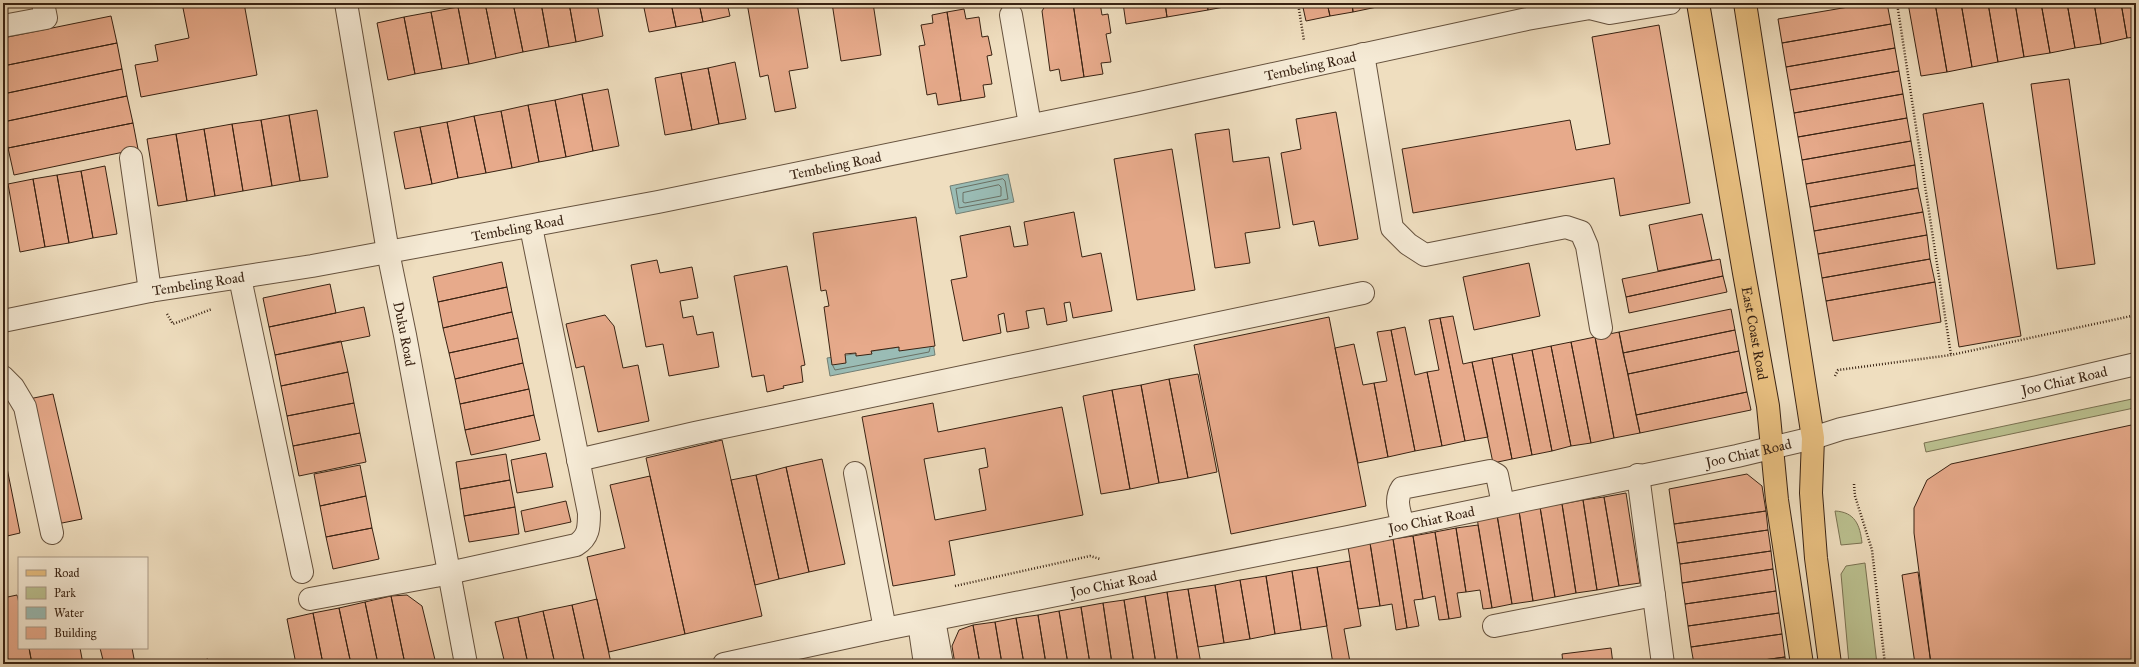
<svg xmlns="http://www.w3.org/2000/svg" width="2139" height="667" viewBox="0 0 2139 667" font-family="'IM FELL Great Primer',serif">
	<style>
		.green { fill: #bbc190; stroke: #7a7252 }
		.water { fill: #9abcb5; stroke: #737f74 }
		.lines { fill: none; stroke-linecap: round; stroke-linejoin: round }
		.shore { stroke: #6a7064; stroke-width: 1 }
		.building { fill: #e7aa8b; stroke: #392313; fill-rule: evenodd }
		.minor-casing { stroke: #66523e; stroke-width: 24 }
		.major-casing { stroke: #392313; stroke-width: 24 }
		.path { stroke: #392313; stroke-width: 2.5; stroke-dasharray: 1 2; stroke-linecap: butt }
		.minor { stroke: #f5ead5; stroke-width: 22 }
		.major { stroke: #e8bf80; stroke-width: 22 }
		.labels { text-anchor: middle; stroke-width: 3.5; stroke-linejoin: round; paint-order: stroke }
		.street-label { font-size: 14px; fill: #392313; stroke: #f5ead5 }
	</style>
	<rect width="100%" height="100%" fill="#efdebf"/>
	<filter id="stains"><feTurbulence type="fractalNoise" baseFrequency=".005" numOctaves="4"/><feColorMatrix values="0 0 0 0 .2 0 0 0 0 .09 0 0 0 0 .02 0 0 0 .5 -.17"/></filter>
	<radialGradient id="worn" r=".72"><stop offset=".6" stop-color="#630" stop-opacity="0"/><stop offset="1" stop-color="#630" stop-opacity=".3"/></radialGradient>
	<path class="green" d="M2132,399L2134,408L1926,452L1924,443Z
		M1835,511C1855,512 1860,525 1862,543L1841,545Z
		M1865,563L1877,664H1849L1841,574L1846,566Z"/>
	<path class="water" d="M1008,174L1014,202L956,214L950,186Z
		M933,342L935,355L830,376L827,358Z"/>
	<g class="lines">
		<path class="shore" d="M1003,179L1005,181L1008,199L959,208L956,189Z
			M999,185L1001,187V196L965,203L963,202V193Z
			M833,366L835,370L929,352L930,348"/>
	</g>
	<path class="building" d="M182,3H244L257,75L141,97L135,65L158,61L155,45L189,38Z
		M476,3H485L496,58L469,64L458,7Z
		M485,3H513L523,52L496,58Z
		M513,3H541L549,47L523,52Z
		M541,3H569L576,42L549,47Z
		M569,3H597L603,36L576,42Z
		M643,3H671L676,27L649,32Z
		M671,3H699L703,22L676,27Z
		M699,3H727L730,16L703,22Z
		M747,3H797L808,68L789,71L796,108L775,112L768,75L760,77Z
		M832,3H873L881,55L841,61Z
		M1047,3H1073L1084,77L1061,81L1059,69L1050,71L1042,11Z
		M1073,3H1100L1102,15L1108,14L1111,33L1106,34L1111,62L1101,63L1103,74L1084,77Z
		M1123,3H1165L1167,17L1126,24Z
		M1165,3H1207L1208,10L1167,17Z
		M1207,3H1245L1208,10Z
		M1302,3H1327L1330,16L1306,21Z
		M1327,3H1352L1353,12L1330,16Z
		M1352,3H1376L1377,7L1353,12Z
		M1376,3H1399L1377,7Z
		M1872,3H1887L1891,24L1782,43L1778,19Z
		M1908,3H1935L1947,72L1921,76Z
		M1935,3H1961L1972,67L1947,72Z
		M1961,3H1988L1998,62L1972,67Z
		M1988,3H2015L2024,57L1998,62Z
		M2015,3H2041L2050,53L2024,57Z
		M2041,3H2067L2075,48L2050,53Z
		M2067,3H2094L2101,44L2075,48Z
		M2094,3H2121L2127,38L2101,44Z
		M2121,3H2136V37L2127,38Z
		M458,7L469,64L442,69L431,12Z
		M964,9L966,19L979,17L982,37L988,36L992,55L987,56L992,84L983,85L985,97L961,101L947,12Z
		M431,12L442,69L415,74L404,17Z
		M947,12L961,101L938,105L936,93L927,95L919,46L925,45L921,25L933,23L932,15Z
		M111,16L117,43L3,66V38Z
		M404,17L415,74L388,80L377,23Z
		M1891,24L1895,48L1786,67L1782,43Z
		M1659,25L1690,203L1620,216L1614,178L1413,213L1402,149L1570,120L1576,150L1610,144L1592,37Z
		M117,43L122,69L3,94V66Z
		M1895,48L1899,71L1790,90L1786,67Z
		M735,62L746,119L719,124L708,68Z
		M708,68L719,124L692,130L681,73Z
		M122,69L127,96L3,122V94Z
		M1899,71L1903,94L1794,113L1790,90Z
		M681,73L692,130L665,135L655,78Z
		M2069,79L2095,264L2057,269L2031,84Z
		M608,89L619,146L593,151L582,94Z
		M582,94L593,151L566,157L555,100Z
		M1903,94L1907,118L1798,137L1794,113Z
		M127,96L133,123L8,148L3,122Z
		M555,100L566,157L539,162L528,105Z
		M1983,103L2021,336L1959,347L1923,114Z
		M528,105L539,162L512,168L501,111Z
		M317,110L328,177L300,181L289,115Z
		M501,111L512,168L486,173L474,116Z
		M1336,112L1358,239L1319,246L1314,221L1293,225L1281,153L1301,149L1296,119Z
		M289,115L300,181L272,186L261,120Z
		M474,116L486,173L458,178L447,122Z
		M1907,118L1911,141L1802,160L1798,137Z
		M261,120L272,186L243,191L232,124Z
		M447,122L458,178L432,184L420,127Z
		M133,123L138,149L14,175L8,148Z
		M232,124L243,191L215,196L204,129Z
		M420,127L432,184L405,189L394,132Z
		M204,129L215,196L187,201L176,134Z
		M1229,129L1233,162L1269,157L1280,228L1245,233L1250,263L1215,268L1195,134Z
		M176,134L187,201L158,206L147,139Z
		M1911,141L1915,165L1806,184L1802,160Z
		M1172,149L1195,290L1137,300L1114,159Z
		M1915,165L1918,188L1810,207L1806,184Z
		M105,166L117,234L93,238L81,171Z
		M81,171L93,238L69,243L57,175Z
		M57,175L69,243L45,247L33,179Z
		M33,179L45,247L20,252L8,184Z
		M1918,188L1923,212L1814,231L1810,207Z
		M1074,212L1082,257L1101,253L1112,311L1073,318L1070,302L1064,303L1067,321L1047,325L1044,308L1026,311L1029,328L1007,332L1004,313L998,315L1001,333L963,341L951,280L967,277L960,236L1010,226L1014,247L1028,245L1024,222Z
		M1923,212L1927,235L1818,254L1814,231Z
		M1702,214L1712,260L1658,271L1649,225Z
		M916,217L935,346L899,351V347L871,351L872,354L856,356V353L845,354L846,363L832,365L824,307L829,306L826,290L821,291L813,233Z
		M1927,235L1930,259L1822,278L1818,254Z
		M1720,259L1723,276L1626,297L1622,279Z
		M1930,259L1935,282L1826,301L1822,278Z
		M657,260L660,273L692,267L698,298L680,301L683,318L693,316L697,335L713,332L719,367L669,376L663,344L646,347L631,265Z
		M502,262L507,287L438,302L433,277Z
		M1529,263L1540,316L1474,330L1463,277Z
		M787,266L805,365L801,366L803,382L783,386L784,388L767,392L764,375L752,377L734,276Z
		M1723,276L1727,292L1629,313L1626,297Z
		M1935,282L1941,322L1833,341L1826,301Z
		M330,284L336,313L269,327L263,298Z
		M507,287L512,312L443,328L438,302Z
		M364,307L370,336L275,355L269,327Z
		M1731,309L1735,330L1623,353L1619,332Z
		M512,312L518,338L449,353L443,328Z
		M605,315L614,326L623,368L638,365L649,421L598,432L584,366L576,368L566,324Z
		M1453,316L1463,364L1472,362L1488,437L1465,441L1440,318Z
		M1329,317L1366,506L1231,534L1194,345Z
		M1440,318L1465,441L1442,446L1427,372L1439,370L1429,320Z
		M1405,327L1415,375L1427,372L1442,446L1415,451L1391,330Z
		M1391,330L1415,451L1388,457L1374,383L1387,381L1377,332Z
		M1735,330L1739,351L1628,374L1623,353Z
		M1619,332L1640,433L1614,438L1595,337Z
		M1595,337L1614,438L1591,443L1571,342Z
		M518,338L523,363L455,379L449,353Z
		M341,341L348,372L281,386L275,355Z
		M1571,342L1591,443L1571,446L1551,346Z
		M1354,344L1363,385L1374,383L1388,457L1358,463L1335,348Z
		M1551,346L1571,446L1552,451L1532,350Z
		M1532,350L1552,451L1532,455L1512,354Z
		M1739,351L1747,392L1636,415L1628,374Z
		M1512,354L1532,455L1512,459L1492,358Z
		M1492,358L1512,459L1493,463L1472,362Z
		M523,363L529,389L460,404L455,379Z
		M348,372L354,403L287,416L281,386Z
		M1198,374L1217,472L1188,478L1169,379Z
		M1169,379L1188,478L1159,483L1141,385Z
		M1141,385L1159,483L1130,489L1112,390Z
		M529,389L534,415L465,430L460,404Z
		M1112,390L1130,489L1101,494L1083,396Z
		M1747,392L1751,410L1640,433L1636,415Z
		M53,394L82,519L57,524L29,399Z
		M354,403L360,433L293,446L287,416Z
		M933,403L938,432L1062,407L1083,515L949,541L955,575L893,586L862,417ZM985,448L988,467L979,469L986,510L935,520L924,459Z
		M534,415L540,440L471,455L465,430Z
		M2136,424V664H1931L1914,533V508L1927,480L1951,464Z
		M360,433L366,462L299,476L293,446Z
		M722,440L762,616L685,634L646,458Z
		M3,448L20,533L3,537Z
		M546,453L553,487L517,493L511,460Z
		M506,454L510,480L460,489L456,462Z
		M822,459L845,564L809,572L786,467Z
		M360,465L366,496L320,506L314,474Z
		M786,467L809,572L779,579L756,475Z
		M1747,474L1762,486L1766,511L1674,524L1669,489Z
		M756,475L779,579L755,585L731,480Z
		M650,476L685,634L609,652L587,557L625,548L610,485Z
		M510,480L515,507L464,516L460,489Z
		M1626,493L1640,583L1619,586L1604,497Z
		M366,496L372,528L326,537L320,506Z
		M1604,497L1619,586L1597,590L1583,500Z
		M1583,500L1597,590L1576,593L1562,504Z
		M566,501L571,522L525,532L521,511Z
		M1562,504L1576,593L1555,597L1540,507Z
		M515,507L519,534L469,542L464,516Z
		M1540,507L1555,597L1533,601L1519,511Z
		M1519,511L1533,601L1512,604L1497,515Z
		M1766,511L1768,530L1677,543L1674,524Z
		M1497,515L1512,604L1492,608L1477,518Z
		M1478,525L1492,608L1483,609L1480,590L1466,592L1456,528Z
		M372,528L379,559L333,569L326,537Z
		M1456,528L1466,592L1457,593L1461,617L1449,619L1435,532Z
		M1768,530L1771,551L1680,564L1677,543Z
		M1435,532L1449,619L1439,620L1435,596L1423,599L1413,536Z
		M1413,536L1423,599L1414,600L1419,626L1407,628L1393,539Z
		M1393,539L1407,628L1396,630L1392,604L1380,606L1370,543Z
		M1370,543L1380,606L1358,609L1348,547Z
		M1771,551L1773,569L1682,583L1680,564Z
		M1350,561L1361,626L1344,629L1350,662L1333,664L1317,567Z
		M1317,567L1327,626L1301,630L1292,571Z
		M1773,569L1776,591L1685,604L1682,583Z
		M1292,571L1301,630L1275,634L1266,576Z
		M1918,572L1931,664H1915L1902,575Z
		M1266,576L1275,634L1250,639L1240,580Z
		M1240,580L1250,639L1224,643L1215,585Z
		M1215,585L1224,643L1198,647L1188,589Z
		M1188,589L1198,647L1201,664H1178L1167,592Z
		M1776,591L1779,613L1688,626L1685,604Z
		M1167,592L1178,664H1156L1145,596Z
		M17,595L19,603V648H29L32,664H9L3,638V598Z
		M407,595L422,606L436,664H405L391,596Z
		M391,596L405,664H378L365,602Z
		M1145,596L1156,664H1134L1124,600Z
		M597,599L611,663L585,664L572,605Z
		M1124,600L1134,664H1112L1103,603Z
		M365,602L378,664H351L339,608Z
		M1103,603L1112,664H1090L1081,607Z
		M572,605L585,664H555L543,611Z
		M1081,607L1090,664H1068L1059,611Z
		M339,608L351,664H323L313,613Z
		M543,611L555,664H528L518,617Z
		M1059,611L1068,664H1046L1038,615Z
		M313,613L323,664H296L287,619Z
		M1779,613L1782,634L1691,647L1688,626Z
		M1038,615L1046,664H1024L1016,618Z
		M518,617L528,664H505L495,622Z
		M1016,618L1024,664H1002L995,622Z
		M995,622L1002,664H980L973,625Z
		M973,625L980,664H955L952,646L959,630Z
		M1782,634L1785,657L1735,664H1694L1691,647Z
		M29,648H80L83,664H32Z
		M100,648H132L135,664H104Z
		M1611,648L1613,664H1563L1562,654Z
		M1785,657L1786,664H1735Z
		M208,659L209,664H186Z"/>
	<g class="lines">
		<defs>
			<g id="minor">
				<path id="s1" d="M346,3L388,252L405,335L466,664"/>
				<path d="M1011,15L1030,125"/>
				<path d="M3,26L46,18L43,3"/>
				<path d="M1363,54L1392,228L1408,244L1425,255L1566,227L1581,232L1587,246L1601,328"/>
				<path d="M131,158L150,291"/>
				<path d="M240,278L302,572"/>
				<path id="s2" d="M3,321L150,291L312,266L658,202L1140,103L1527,19L1590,8L1610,13L1670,3"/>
				<path d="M3,377L13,387L25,407L52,533"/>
				<path d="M578,460L695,433L1363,293"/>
				<path d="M855,473L885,629"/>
				<path d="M1638,475L1663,664"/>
				<path d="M1403,525C1400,513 1394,500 1402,488L1490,471L1497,475L1503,504"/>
				<path d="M310,599L435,576L576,545C589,537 589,527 589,513L531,227"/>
				<path d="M934,620L942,664"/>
				<path d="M919,623L925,664"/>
				<path d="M1494,626L1654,595"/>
				<path id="s3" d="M724,664L885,629L1348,537L1737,456L1813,438L1841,429L2033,388L2136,364"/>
			</g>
			<g id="major">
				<path id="s4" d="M1698,3L1744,273L1768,406L1777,500L1802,664"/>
				<path d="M1745,3L1813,438L1811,493L1816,558L1830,664"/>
			</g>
		</defs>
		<use href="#minor" class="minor-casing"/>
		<use href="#major" class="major-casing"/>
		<path class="path" d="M1298,3L1304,41
			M1897,3L1951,355
			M167,314L173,324L212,309
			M1835,376L1838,370L1951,355L2136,315
			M1854,484L1855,496L1872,550L1885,664
			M955,586L1090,556L1100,559"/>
		<use href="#minor" class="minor"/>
		<use href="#major" class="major"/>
	</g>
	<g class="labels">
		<g class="street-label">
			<text dy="5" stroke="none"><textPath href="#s2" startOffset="1332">Tembeling Road</textPath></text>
			<text dy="5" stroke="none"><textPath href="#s2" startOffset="847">Tembeling Road</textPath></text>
			<text dy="5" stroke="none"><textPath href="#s2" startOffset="523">Tembeling Road</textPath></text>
			<text dy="5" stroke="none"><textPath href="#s2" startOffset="199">Tembeling Road</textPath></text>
			<text dy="5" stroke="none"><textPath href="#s4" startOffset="335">East Coast Road</textPath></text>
			<text dy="5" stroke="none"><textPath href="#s1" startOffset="336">Duku Road</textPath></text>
			<text dy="5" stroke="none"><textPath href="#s3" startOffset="1370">Joo Chiat Road</textPath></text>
			<text dy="5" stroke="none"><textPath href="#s3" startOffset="1046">Joo Chiat Road</textPath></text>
			<text dy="5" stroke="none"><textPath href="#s3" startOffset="722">Joo Chiat Road</textPath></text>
			<text dy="5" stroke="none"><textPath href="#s3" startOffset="398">Joo Chiat Road</textPath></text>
		</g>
	</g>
	<rect width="2139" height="667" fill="none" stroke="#efdebf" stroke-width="16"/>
	<rect x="4" y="4" width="2131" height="659" fill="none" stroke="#392313" stroke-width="2"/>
	<rect x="8" y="8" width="2123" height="651" fill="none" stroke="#392313"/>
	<rect x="18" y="557" width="130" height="92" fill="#f5ead5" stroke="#aa9a87"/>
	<rect x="26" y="570" width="20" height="6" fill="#e8bf80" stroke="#aa9a87"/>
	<text x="54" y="577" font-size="12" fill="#392313">Road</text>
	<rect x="26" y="587" width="20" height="12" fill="#bbc190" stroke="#aa9a87"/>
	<text x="54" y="597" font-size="12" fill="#392313">Park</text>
	<rect x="26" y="607" width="20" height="12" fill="#9abcb5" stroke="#aa9a87"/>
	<text x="54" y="617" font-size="12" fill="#392313">Water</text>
	<rect x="26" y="627" width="20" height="12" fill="#e7aa8b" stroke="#aa9a87"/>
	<text x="54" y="637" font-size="12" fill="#392313">Building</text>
	<rect width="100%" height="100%" filter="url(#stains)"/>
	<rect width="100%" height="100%" fill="url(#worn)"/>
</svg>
